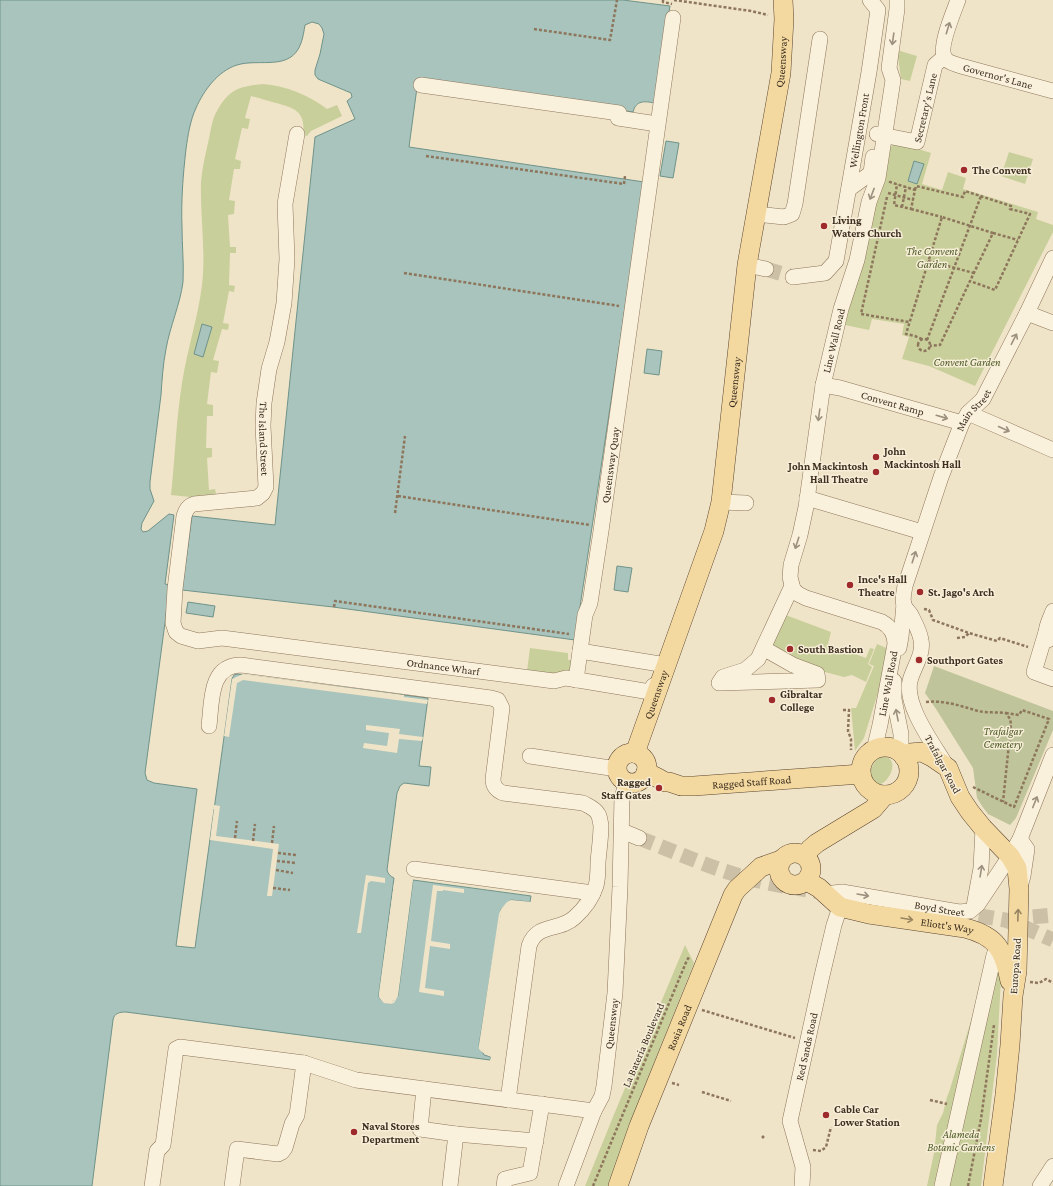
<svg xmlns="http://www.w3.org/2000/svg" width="1053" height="1186" viewBox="0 0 1053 1186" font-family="'Crimson Pro',serif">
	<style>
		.green { fill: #c9cf9b }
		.cemetery { fill: #bfc49a }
		.water { fill: #a9c4bc; stroke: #6f938a }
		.pier { fill: #f0e4c8 }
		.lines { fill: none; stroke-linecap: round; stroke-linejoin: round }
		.minor-tunnel { stroke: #ccc0a6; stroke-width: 15; stroke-dasharray: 15 8; stroke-linecap: butt }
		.minor-casing { stroke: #8d765c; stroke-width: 16 }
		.major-casing { stroke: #5b4430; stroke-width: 20 }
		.path { stroke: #8d765c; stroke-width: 2.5; stroke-dasharray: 3 2; stroke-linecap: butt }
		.minor { stroke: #faf1dc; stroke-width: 15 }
		.major { stroke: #f3d9a0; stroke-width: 19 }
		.oneway { stroke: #9c907e }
		.oneway2 { stroke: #988460 }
		.poi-dot { fill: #9e2a2b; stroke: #f7eed8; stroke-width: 1.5 }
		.labels { text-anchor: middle; stroke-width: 3; stroke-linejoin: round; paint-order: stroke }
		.street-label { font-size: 11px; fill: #3d2e20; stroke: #f7eed8 }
		.poi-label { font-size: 11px; font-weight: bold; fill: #3d2e20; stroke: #f7eed8; text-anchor: start }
		.park-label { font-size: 11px; font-style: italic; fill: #4d5a26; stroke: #f7eed8 }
	</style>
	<rect width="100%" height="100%" fill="#f0e4c8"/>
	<path class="green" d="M897,50L917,56L910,81L901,79Z
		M263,84C286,86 309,95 327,109L337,105L342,116L311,131L307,136L303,135C306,112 295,108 276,103C268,101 259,98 251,96L245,118L250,119L248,129L242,128L235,159L241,161L240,169H234L229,200L235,201L234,214L228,215L230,247H236V253H230L229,285L235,286L234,292L229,291L223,323L229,324L228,330L222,329L213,360L219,361L217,373L211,372L207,404L213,405V416H207L206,448H212V457L207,458L209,490L215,489L216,494L190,497L171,495C175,458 176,420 182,383C187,350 198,318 202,285C206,252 200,216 201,182C202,169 205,156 208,143C210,135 211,125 214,117C226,91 237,86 263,84Z
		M894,144H903L931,153L922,184L942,190L948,172L966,178L963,189L1038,212L1036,219L1053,225V232L975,386L929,366L902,359L909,337L902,335L904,324L872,319L869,330L845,325L854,291L876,198L885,182L890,147Z
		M1009,152L1033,159L1025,184L1001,176Z
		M783,614L831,632L828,644L866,658L870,648L874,649L868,664L872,667L866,682L852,675L844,677L821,671L795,661L770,644Z
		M877,644L891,650L864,738L855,751L851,708H856L874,666L869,664Z
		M530,648L568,653V660H571V657L574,658L572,672L556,675L527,671Z
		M880,757C901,754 892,782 878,785C865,780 871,763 880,757Z
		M685,945L694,963L645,1086L611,1186H585L615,1112Z
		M991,956L997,965L1001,978L997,1054L981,1186H927L934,1153L937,1125L943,1113L947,1097L949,1092Z"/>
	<path class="cemetery" d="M934,666L1053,711V730L1016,818L1010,825L988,814L982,806L977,798L973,768L936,709L925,693Z"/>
	<path class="water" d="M0,0H623L670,6L654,103C645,101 636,100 633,112L418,80L409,147L644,182L575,640L333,607L182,590L192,516L275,525L315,137L355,119L347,101L352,97L351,93L318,79L315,75V70L320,54L324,34L322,28L319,24L312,22L305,25C304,31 303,38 301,43C291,72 259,58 237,65C218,71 204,90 196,108C190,121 188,135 186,149C183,175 181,201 182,227C182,245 184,264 183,282C180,305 170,326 166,349C163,364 162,380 161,395C157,424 154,453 150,482V489L154,501L142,523L141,529L143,532L148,531L169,514L174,515L165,584L170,585L145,773L147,780L154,783L197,789L176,946L195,948L232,679L234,675L237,674L428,698L419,766L431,767L429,786L404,783L400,786L397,793L387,870C388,874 390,876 394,878L379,993V997L381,1000L390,1004L398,996L413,880L531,896L530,902L511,900L501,909L479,1045L484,1055L491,1057L490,1060L126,1012C120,1012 114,1013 113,1020L92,1186H0Z
		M666,141L679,143L673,178L660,176Z
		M914,161L924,164L917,184L908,181Z
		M202,324L212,327L203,357L194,354Z
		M647,349L662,351L659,375L644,373Z
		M617,566L632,568L628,592L614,590Z
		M188,602L215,606L213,617L186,613Z"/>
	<path class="pier" d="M243,674L404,695V697L428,700L427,704L243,680L237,683L229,737L224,736L232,679Z
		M366,725L400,729L399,734L423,737L422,741L399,739L397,753L363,748L364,743L387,746L389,733L366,730Z
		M214,805L220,806L216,836L279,844L272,896H267L273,849L210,840L214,809H213Z
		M366,875L385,878V883L371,881L368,883L361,933H357Z
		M411,880H413L398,996L394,1003L390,1004L384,1003L381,1000L379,997V993L394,883L396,884L381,993L382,999L385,1001L390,1002L393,1001L396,995Z
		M433,885L464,889V893L443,890V891H437L431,941L450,944V949L430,946L425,988L444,991V996L419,992Z
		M511,900L532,902L530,904L511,902L502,910L501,914L481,1045L483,1051L492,1056V1060H490L491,1057L482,1052L479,1049V1045L499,914L501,909L507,902Z"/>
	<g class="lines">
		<path class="minor-tunnel" d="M766,269L793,277
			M639,838C673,851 706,866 740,876C767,884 794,888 822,892
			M956,912L1005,920L1021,926L1053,940
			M1010,919L1053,915"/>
		<defs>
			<g id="minor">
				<path id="s1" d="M958,0C954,11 938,48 945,58C948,63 956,64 961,66L1053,91"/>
				<path d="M421,85L619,113L618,118L657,124"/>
				<path id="s2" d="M297,134L285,204L287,259L284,303L277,342L269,369L264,403L263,426L266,487L263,493L257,498L194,504C188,506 186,510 184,516L175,589L173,623L176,632L181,636L198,641L222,638L554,681L566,678L650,692L653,686L660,682"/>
				<path id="s3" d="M877,134L917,142L935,65L944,57"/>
				<path d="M849,189L871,173L873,157"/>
				<path d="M756,214L784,217L792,214L795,204L820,39"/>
				<path d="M747,265L766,269"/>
				<path id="s4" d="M793,277L825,273L836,261L869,72L878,10L870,0"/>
				<path d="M1027,313L1053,323"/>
				<path id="s5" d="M823,385L840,388L962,423"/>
				<path d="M968,413L1053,450"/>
				<path d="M807,498L922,532"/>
				<path d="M721,502L746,503"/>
				<path d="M1046,632L1034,672L1053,679"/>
				<path d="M1048,640C1043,631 1050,619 1053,611"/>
				<path d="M763,648L793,665L817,674L818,680L719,683L723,677L745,670L758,659L792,586"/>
				<path d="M899,648L901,637L904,604"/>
				<path d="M580,651L666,665"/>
				<path id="s6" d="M576,680L585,615L590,603L601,531L673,18"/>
				<path d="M894,681V699L901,734V754"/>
				<path d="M209,726C212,702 209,665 241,665L491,698L498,700L502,708L493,779C493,786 496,790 503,793L583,803C588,806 595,808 598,814C600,817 600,822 601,825C601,838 599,850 598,862C598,870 598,879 596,886C592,898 584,909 575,917C560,932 537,922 529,946L508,1100"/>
				<path id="s7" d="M874,750L880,725L895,644C895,634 891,627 882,622L806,598L798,594L793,589L790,577L791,565L800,535L806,507L823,385L841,309L857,260L869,202L878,178L893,80L889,68L897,9V0"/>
				<path d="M530,756L617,769"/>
				<path id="s8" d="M947,767C935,746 904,706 910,681C913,668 924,655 921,640C920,632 915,623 911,615C909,612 905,608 904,605C902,599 904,592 905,586L941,477L962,423L968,413L983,399L1027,313L1053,258"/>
				<path d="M622,831L639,838"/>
				<path d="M1020,839L1027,849L1023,876L1021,883"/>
				<path d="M414,869L593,893"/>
				<path id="s9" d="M825,894L842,892L959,912L970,911L978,904L1010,856L1020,839L1053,755"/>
				<path d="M974,906L981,868L983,828"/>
				<path d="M424,1089L420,1129L456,1134L450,1186"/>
				<path d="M456,1134L536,1141"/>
				<path d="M152,1186L157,1151L163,1145L176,1049L180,1047L304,1063L356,1080L594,1111"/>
				<path d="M232,1186L237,1149L278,1154L282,1152L285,1148L292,1124L297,1115L304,1063"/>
				<path d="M504,1186L505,1179L530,1173L542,1104"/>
				<path id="s10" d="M566,1186L594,1111L602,1096L604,1086L615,993L620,887L622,797L627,782"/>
				<path id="s11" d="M802,1186L803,1167L790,1121L821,980L834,925L840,907"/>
				<path d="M942,1186L994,955"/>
				<path d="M1040,1186L1053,1166"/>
			</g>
			<g id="major">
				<circle cx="885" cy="771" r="24"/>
				<path id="s12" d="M635,753L714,531L721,502L747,265L781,73L784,19L783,0"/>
				<circle cx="632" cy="768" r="15"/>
				<path d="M904,757L910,753L922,752L932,757L948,768L960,797L970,812L983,828L1010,856L1017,868L1019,889L1017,971L1013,996L1010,1045L1005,1095L993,1186"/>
				<path id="s13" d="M646,772L658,778L665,782H669L681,786H694L861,774"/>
				<circle cx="795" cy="869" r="16"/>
				<path d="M805,856L810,849L817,843L873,809L885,795"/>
				<path id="s14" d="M807,881L819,888L840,907L869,914L965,928C997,936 1004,950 1010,981"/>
				<path id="s15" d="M618,1186L639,1126L733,895L737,889L761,867L781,860"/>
			</g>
		</defs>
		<use href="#minor" class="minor-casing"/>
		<use href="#major" class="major-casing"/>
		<path class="path" d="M663,0V2L672,4
			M674,0L751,11L768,15
			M534,29L610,40L617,0
			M426,156L624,184L625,176
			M890,183V182L915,190L911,209L894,205L897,184
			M915,190L916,186L963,197L965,191L1011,206L1010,209L1030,214L995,290L970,281L940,345L930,346
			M888,193L913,200
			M887,197L861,314L909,322
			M902,207L906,187
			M911,209L942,217
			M993,233L1018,240
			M928,261L974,273
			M404,273L619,306
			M922,339L915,336L906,334L942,217L993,233L970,281
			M918 345a6 6 0 1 1 12 0a6 6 0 1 1-12 0Z
			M927,340L981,196
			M398,496L590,525
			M395,513L405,436
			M334,607L335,601L569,634
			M924,609L929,610L933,620L969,633L997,641L1000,638L1003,639L1028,647
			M957,638L965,637L969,633
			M926,702C944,700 961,706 978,711C987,713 997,712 1006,713L1010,719L1011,724L1003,802
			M843,710H849L848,731L851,739V750
			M973,787L1014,807L1049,719L1022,710L1019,715L1006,713
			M235,838L237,821
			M253,841L255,824
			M272,843L274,826
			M278,853L296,855
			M277,861L296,863
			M276,870L293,873
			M273,888L290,890
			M1030,982L1039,983L1046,979L1053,983
			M702,1010L795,1038
			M672,1083L679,1085
			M702,1092L731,1101
			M930,1100L947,1104
			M762,1138L764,1136
			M813,1150L821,1151L826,1147L831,1127
			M593,1186L687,960L690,956
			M968,1186L981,1119L994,1025"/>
		<use href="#minor" class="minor"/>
		<use href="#major" class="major"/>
	</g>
	<defs><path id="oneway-shaft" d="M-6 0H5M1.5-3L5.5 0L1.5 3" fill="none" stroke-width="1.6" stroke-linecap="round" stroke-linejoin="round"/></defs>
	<g class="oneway">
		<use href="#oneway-shaft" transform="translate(948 28) rotate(-73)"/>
		<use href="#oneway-shaft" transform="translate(893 39) rotate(98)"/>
		<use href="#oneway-shaft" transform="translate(872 194) rotate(111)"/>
		<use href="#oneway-shaft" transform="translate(1014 339) rotate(-63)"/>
		<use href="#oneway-shaft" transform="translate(819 415) rotate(98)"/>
		<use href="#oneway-shaft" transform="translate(942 417) rotate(16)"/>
		<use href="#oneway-shaft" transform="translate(1004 429) rotate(24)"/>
		<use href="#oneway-shaft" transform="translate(797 543) rotate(108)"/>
		<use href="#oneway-shaft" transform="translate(914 557) rotate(-72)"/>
		<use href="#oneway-shaft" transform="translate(897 715) rotate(-101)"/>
		<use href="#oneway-shaft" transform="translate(1035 802) rotate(-68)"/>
		<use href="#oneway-shaft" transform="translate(981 871) rotate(-81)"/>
		<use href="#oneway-shaft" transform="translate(863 895) rotate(10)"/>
	</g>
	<g class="oneway2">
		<use href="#oneway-shaft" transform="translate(1018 915) rotate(-88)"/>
		<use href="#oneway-shaft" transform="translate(907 919) rotate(9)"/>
	</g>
	<g class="poi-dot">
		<circle cx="964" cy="170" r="4"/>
		<circle cx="824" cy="226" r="4"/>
		<circle cx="876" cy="457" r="4"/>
		<circle cx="876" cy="472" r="4"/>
		<circle cx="850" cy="585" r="4"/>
		<circle cx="920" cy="592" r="4"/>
		<circle cx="790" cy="649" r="4"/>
		<circle cx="919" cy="660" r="4"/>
		<circle cx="772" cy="700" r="4"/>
		<circle cx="659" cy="788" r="4"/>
		<circle cx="826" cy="1115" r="4"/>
		<circle cx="354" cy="1132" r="4"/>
	</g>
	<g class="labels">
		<g class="street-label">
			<text dy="4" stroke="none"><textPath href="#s12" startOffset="710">Queensway</textPath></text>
			<text dy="4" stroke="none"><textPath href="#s1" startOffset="117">Governor's Lane</textPath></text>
			<text dy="4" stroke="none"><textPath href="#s3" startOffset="76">Secretary's Lane</textPath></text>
			<text dy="4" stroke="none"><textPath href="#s4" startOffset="181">Wellington Front</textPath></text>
			<text dy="4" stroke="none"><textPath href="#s7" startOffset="484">Line Wall Road</textPath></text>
			<text dy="4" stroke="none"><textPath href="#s12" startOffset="386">Queensway</textPath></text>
			<text dy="4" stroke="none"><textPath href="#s5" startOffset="72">Convent Ramp</textPath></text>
			<text dy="4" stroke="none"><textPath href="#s8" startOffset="387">Main Street</textPath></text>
			<text dy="4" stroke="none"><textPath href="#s2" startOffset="308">The Island Street</textPath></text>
			<text dy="4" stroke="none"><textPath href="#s6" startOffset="218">Queensway Quay</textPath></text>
			<text dy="4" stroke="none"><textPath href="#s2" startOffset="839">Ordnance Wharf</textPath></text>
			<text dy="4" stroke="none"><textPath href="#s7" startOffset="68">Line Wall Road</textPath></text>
			<text dy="4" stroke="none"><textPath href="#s12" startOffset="62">Queensway</textPath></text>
			<text transform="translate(943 764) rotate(62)" y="4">Trafalgar Road</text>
			<text dy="4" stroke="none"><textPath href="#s13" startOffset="109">Ragged Staff Road</textPath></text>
			<text dy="4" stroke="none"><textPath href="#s9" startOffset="116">Boyd Street</textPath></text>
			<text dy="4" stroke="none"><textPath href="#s14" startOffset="151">Eliott's Way</textPath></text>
			<text transform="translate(1015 966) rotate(-86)" y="4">Europa Road</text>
			<text dy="4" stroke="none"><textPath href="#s10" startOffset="170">Queensway</textPath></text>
			<text dy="4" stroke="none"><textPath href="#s15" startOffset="170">Rosia Road</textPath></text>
			<text transform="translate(643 1045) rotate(-67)" y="4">La Bateria Boulevard</text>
			<text dy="4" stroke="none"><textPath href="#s11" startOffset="143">Red Sands Road</textPath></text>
		</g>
		<g class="poi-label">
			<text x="972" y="174">The Convent</text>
			<text x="832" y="224">Living<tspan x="832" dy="13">Waters Church</tspan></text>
			<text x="884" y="455">John<tspan x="884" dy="13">Mackintosh Hall</tspan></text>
			<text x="868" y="470" text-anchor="end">John Mackintosh<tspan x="868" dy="13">Hall Theatre</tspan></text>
			<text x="858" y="583">Ince's Hall<tspan x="858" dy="13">Theatre</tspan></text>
			<text x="928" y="596">St. Jago's Arch</text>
			<text x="798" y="653">South Bastion</text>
			<text x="927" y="664">Southport Gates</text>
			<text x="780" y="698">Gibraltar<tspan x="780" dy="13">College</tspan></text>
			<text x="651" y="786" text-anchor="end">Ragged<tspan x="651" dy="13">Staff Gates</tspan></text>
			<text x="834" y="1113">Cable Car<tspan x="834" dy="13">Lower Station</tspan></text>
			<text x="362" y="1130">Naval Stores<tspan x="362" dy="13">Department</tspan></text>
		</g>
		<g class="park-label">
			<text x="932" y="255">The Convent<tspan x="932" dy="13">Garden</tspan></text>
			<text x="967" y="366">Convent Garden</text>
			<text x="1003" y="735">Trafalgar<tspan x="1003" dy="13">Cemetery</tspan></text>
			<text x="961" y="1138">Alameda<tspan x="961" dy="13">Botanic Gardens</tspan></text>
		</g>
	</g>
</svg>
